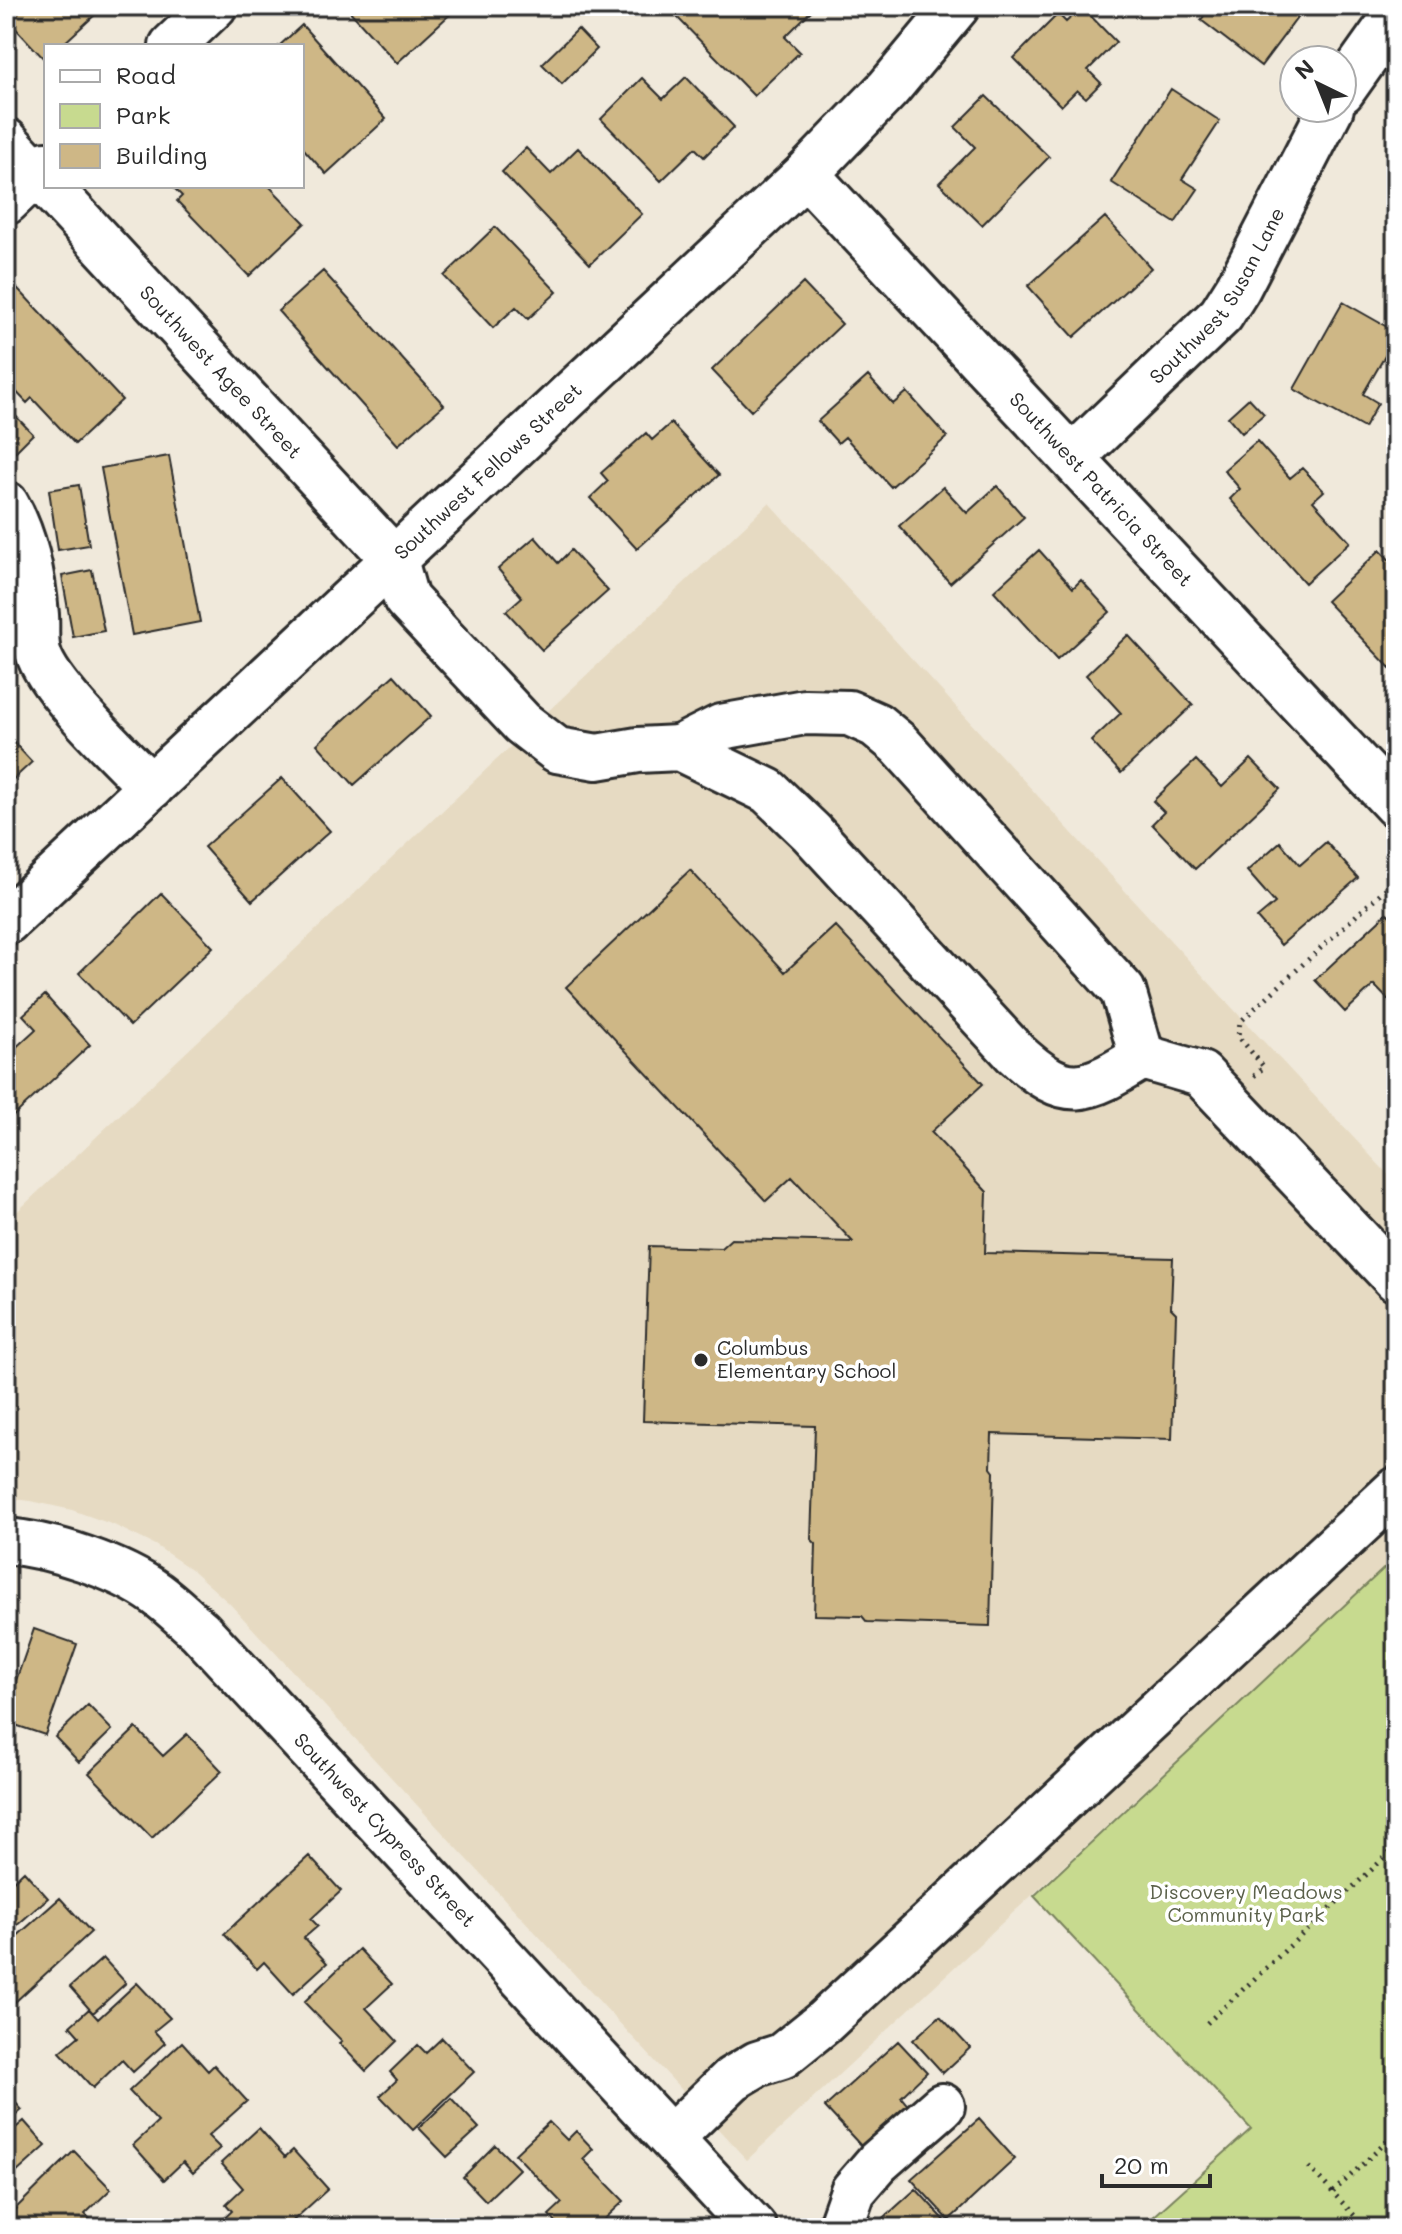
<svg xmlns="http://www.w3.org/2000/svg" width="1402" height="2234" viewBox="0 0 1402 2234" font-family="Mali,sans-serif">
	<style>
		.built { fill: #e6dac2 }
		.park { fill: #c7da8f; stroke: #79825d; stroke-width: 2 }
		.building { fill: #ceb786; stroke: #2b2b2b; stroke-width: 2 }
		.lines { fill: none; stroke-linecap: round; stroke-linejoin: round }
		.minor-casing { stroke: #2b2b2b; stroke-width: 50 }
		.major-casing { stroke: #2b2b2b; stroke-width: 50 }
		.path { stroke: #2b2b2b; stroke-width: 5; stroke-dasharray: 2 6; stroke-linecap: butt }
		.minor { stroke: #fff; stroke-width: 44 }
		.major { stroke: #fff; stroke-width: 44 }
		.poi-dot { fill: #2b2b2b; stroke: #fff; stroke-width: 3 }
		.labels { text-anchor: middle; stroke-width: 7; stroke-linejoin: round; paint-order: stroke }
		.street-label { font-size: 20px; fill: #2b2b2b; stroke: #fff }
		.poi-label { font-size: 20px; fill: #2b2b2b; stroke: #fff; text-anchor: start }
		.park-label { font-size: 20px; fill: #5a6049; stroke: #fff }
	</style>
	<rect width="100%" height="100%" fill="#f0e9db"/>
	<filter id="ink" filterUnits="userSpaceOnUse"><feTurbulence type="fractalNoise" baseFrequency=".0125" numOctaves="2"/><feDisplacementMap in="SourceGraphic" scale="16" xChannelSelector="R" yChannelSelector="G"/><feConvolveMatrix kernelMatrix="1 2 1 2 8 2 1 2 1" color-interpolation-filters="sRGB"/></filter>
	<g filter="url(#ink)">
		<path class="built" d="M769,503L1237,1013L1396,1183V1557L747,2160L229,1603L192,1570L155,1545L114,1525L72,1510L31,1501L6,1498V1222Z"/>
		<path class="park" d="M1396,1557V2228H1141L1251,2129L1034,1896Z"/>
		<path class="building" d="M6,6H92L98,12L61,46H46L45,60L6,18Z
			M345,6H459L397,63Z
			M680,6H808L812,10L785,37L800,52L754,96L673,13Z
			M1211,6H1306L1261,66L1201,20Z
			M1082,7L1116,42L1088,70L1101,83L1086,98L1077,90L1061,106L1014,58L1058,14L1066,22Z
			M302,25L386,119L326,174L302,147V46H279Z
			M578,29L597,49L562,84L542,64Z
			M686,77L734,127L704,157L695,148L661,181L601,119L642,78L663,99Z
			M1171,89L1220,121L1182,179L1198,189L1175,223L1111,182Z
			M986,96L1049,157L982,225L939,183L975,147L955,127Z
			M526,148L551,174L578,148L642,214L590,264L502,172Z
			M172,186H269L305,223L249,276L177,201L182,196Z
			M1105,217L1151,268L1074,337L1028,286Z
			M495,227L557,292L528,319L516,307L493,328L444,276Z
			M323,271L444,405L398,445L278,311Z
			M6,276L122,400L75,444L32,398L27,403L6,381Z
			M803,283L842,324L751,411L712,370Z
			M1343,302L1396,332V337L1363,394L1378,403L1364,428L1294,389Z
			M868,376L893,404L907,392L947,437L891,487L845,437L838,443L818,421Z
			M1249,398L1264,414L1242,433L1228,417Z
			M6,406L33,434L12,455L6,449Z
			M671,423L719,475L637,549L590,498L608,481L601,473L646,433L652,440Z
			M1257,441L1290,478L1302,468L1324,491L1313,501L1350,542L1305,583L1230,499L1240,489L1224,470Z
			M169,456L200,622L132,635L101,468Z
			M79,485L89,545L58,550L49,490Z
			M997,486L1024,517L950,583L899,526L943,487L967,513Z
			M535,537L558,563L571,550L608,591L542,650L506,611L522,597L498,569Z
			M1039,550L1073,588L1081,580L1110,612L1057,660L994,591Z
			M1380,550L1396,567V662L1390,668L1326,601Z
			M92,570L104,631L73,637L62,576Z
			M1128,635L1193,705L1121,773L1091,741L1121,713L1086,675Z
			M394,675L431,716L354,785L317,744Z
			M6,734L32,762L6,786Z
			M1251,759L1280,789L1195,869L1152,824L1164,812L1153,801L1196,760L1222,787Z
			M282,778L330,831L252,901L204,847Z
			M1280,842L1300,865L1326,842L1358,878L1281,945L1257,918L1275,903L1247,871Z
			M690,870L785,972L835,926L983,1084L931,1132L987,1192L985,1253L1173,1258L1171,1308L1176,1313L1172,1439L992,1434L991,1468L994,1472L990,1626L867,1622L862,1616L814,1615L816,1544L811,1539L815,1426L643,1421L649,1246L721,1248L731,1239L853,1242L792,1177L766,1201L566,987Z
			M161,893L213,947L130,1026L79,973Z
			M1387,913L1396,922V1008L1374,985L1345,1012L1315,980Z
			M45,995L90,1045L6,1123V1044L12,1051L36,1029L23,1015Z
			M34,1629L77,1644L45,1735L6,1722V1709Z
			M88,1705L112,1730L79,1762L55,1737Z
			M136,1728L163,1756L187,1734L222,1771L152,1838L89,1773Z
			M309,1856L341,1891L311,1919L318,1926L304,1938L327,1963L293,1994L264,1962L257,1969L224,1934Z
			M24,1871L48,1898L15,1927L6,1916V1888Z
			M60,1898L91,1932L15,2002L6,1992V1946Z
			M359,1949L392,1984L366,2008L397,2041L366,2071L339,2043L342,2041L304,2002Z
			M103,1958L126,1983L93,2013L70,1987Z
			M137,1983L170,2018L154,2031L165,2043L133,2072L122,2060L93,2088L60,2052L79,2036L70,2026L89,2009L98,2019Z
			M940,2016L970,2048L943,2073L913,2040Z
			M442,2038L474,2072L413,2130L380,2096L397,2080L390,2072L418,2045L426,2053Z
			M898,2041L927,2072L901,2097L909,2107L863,2148L825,2107Z
			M182,2042L208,2071L214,2065L247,2101L208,2136L220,2148L193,2173L183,2162L164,2180L133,2145L158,2122L129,2091Z
			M6,2092L22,2110L6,2124Z
			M451,2098L479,2128L447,2157L419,2128Z
			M979,2119L1015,2159L949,2220L911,2179Z
			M24,2121L46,2146L6,2182V2136Z
			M549,2122L567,2140L576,2131L593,2149L583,2159L624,2201L595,2228H561L549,2215L562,2203L515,2154Z
			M259,2128L285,2157L293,2150L328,2189L285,2228H214L232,2211L226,2204L243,2188L221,2163Z
			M495,2145L519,2169L486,2201L463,2177Z
			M74,2151L111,2189L85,2214L99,2228H11L6,2223V2218Z
			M916,2189L952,2228H881L877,2224Z"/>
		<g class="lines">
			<defs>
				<g id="minor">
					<path d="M172,46L214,6"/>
					<path d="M1342,91L1396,15"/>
					<path d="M6,141L46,184"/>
					<path id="s1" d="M806,174L1396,805"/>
					<path id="s2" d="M48,186L395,560L406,599L522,723L557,750L597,757L638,750L679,748L768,791L811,832L1015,1053C1068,1102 1085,1092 1142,1057L1201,1074L1396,1279"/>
					<path d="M6,202L46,164"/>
					<path id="s3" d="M1072,458L1221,315L1238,288L1331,108"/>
					<path d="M6,504C25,536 33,577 36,615C37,627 35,640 38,652C47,687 123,758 151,787"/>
					<path d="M679,748L721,727L805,712L849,713L876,725L899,744L1123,991L1142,1057"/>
					<path id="s4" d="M6,922L806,174L888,89L957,6"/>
					<path d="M671,2138L732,2079L757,2064L782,2056L823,2023L1396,1490"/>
					<path d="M840,2228L853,2191L878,2162L942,2106"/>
				</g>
				<g id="major">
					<path id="s5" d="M6,1541C52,1545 120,1567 157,1594C172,1605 186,1619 200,1631L754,2228"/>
				</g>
			</defs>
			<use href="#minor" class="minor-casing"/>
			<use href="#major" class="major-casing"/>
			<path class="path" d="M1254,1076L1264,1067L1238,1036L1240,1022L1396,879
				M1207,2023L1396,1847
				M1309,2167L1366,2228
				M1333,2192L1396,2133"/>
			<use href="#minor" class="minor"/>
			<use href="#major" class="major"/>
		</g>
	</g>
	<circle class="poi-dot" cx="701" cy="1360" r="8"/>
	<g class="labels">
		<g class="street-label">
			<text dy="7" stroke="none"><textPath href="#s3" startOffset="220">Southwest Susan Lane</textPath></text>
			<text dy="7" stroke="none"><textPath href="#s2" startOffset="254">Southwest Agee Street</textPath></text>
			<text dy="7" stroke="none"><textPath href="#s4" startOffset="660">Southwest Fellows Street</textPath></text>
			<text dy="7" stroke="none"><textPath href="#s1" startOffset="432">Southwest Patricia Street</textPath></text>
			<text dy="7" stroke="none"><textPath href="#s5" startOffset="490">Southwest Cypress Street</textPath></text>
		</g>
		<g class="poi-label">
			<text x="717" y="1355">Columbus<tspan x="717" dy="23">Elementary School</tspan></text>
		</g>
		<g class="park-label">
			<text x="1246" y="1899">Discovery Meadows<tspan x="1246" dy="23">Community Park</tspan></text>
		</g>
	</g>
	<rect width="1402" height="2234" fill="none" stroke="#fff" stroke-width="32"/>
	<rect x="16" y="16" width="1370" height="2202" fill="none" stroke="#2b2b2b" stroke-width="3" filter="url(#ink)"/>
	<rect x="44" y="44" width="260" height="144" fill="#ffffff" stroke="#aaaaaa" stroke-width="2"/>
	<rect x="60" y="70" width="40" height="12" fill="#ffffff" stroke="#aaaaaa" stroke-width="2"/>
	<text x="116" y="84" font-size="24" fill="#2b2b2b">Road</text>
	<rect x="60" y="104" width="40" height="24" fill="#c7da8f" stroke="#aaaaaa" stroke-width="2"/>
	<text x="116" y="124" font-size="24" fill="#2b2b2b">Park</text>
	<rect x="60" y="144" width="40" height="24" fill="#ceb786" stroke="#aaaaaa" stroke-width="2"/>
	<text x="116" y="164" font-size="24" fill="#2b2b2b">Building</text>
	<g transform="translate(1318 84) rotate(317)"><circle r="38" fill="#ffffff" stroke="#aaaaaa" stroke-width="2"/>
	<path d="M0-6L14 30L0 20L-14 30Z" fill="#2b2b2b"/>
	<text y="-12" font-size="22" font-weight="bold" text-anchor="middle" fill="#2b2b2b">N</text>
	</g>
	<path d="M1102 2174v12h108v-12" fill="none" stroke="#2b2b2b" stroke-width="4"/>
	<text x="1114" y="2174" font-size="24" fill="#2b2b2b" stroke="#ffffff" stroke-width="6" paint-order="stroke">20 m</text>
</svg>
